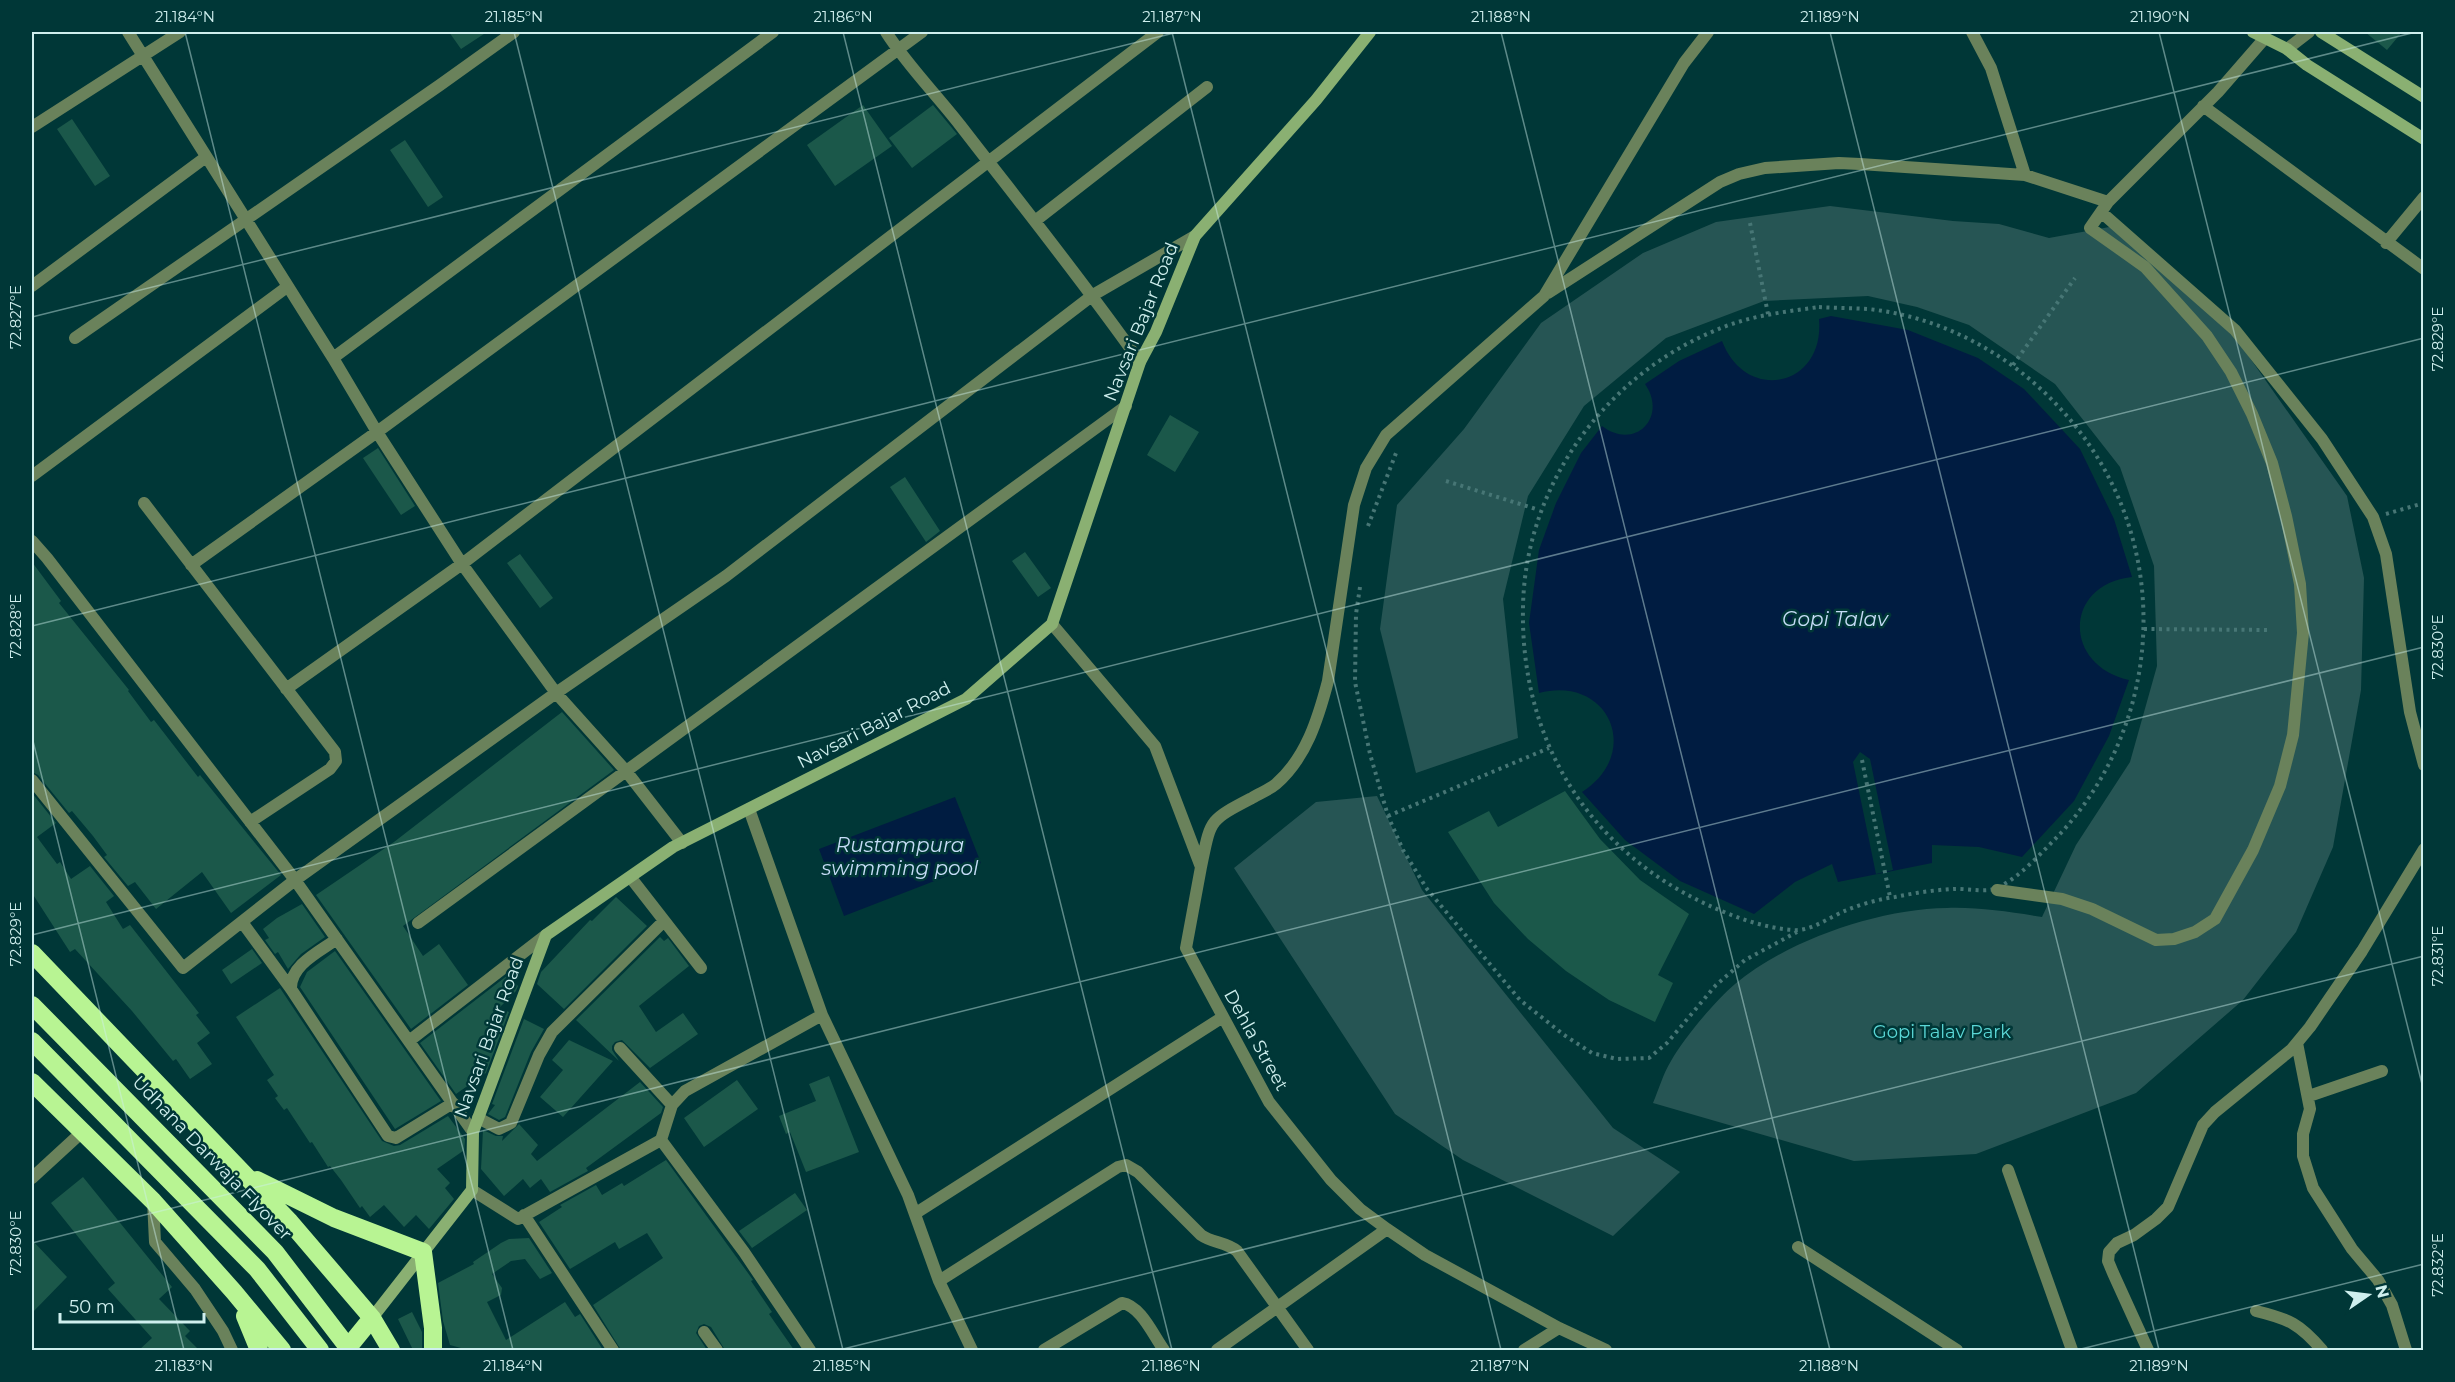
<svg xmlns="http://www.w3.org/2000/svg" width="2455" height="1382" viewBox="0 0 2455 1382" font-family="Montserrat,sans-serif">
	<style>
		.green { fill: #265554 }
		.water { fill: #001c41 }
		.pier { fill: #003737 }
		.building { fill: #1b584a }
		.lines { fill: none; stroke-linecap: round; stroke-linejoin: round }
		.path { stroke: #477675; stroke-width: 4; stroke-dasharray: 3 4.5; stroke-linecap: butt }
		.street { stroke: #6a825b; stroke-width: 12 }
		.secondary { stroke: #8ab072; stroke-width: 12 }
		.highway { stroke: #b8f493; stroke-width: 18 }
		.highway-bridge { stroke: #b8f493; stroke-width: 18 }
		.ticks { fill: none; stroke: #cfefee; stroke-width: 1.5; stroke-opacity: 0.45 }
		.labels { text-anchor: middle; stroke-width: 5; stroke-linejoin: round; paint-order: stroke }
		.street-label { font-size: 18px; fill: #cfefee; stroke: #003737 }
		.park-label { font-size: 18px; fill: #5ad7d6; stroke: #003737 }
		.water-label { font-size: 20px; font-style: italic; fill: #c6dcf7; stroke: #003737 }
		.neatline { fill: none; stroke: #cfefee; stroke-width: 2 }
		.ticks-label { font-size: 15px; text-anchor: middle; fill: #cfefee }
	</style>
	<rect width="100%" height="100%" fill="#003737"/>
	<path class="green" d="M1830,206L1953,221L1999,224L2049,238L2115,226L2188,286L2240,344L2347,496L2364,578L2361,690L2333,847L2296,932L2243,1000L2136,1093L1976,1154L1854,1161L1653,1103C1659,1089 1663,1074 1671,1061C1684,1038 1715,1001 1735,984C1788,940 1878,909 1947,908C1979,907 2010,912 2042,917L2076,845L2130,762L2157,666L2154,566L2120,467L2055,384L1969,325L1917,307L1868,296L1764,301L1666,338L1584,406L1528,496L1503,599L1518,738L1416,773L1380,629L1397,505L1464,429L1541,323L1643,253L1716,222Z
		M1377,796L1422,890L1613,1128L1680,1172L1613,1236L1463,1160L1395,1114L1234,868L1316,802Z"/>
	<path class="water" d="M1831,316L1908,330L1978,358L2024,389L2080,449L2114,519L2132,577C2064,584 2062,665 2129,680L2109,736L2074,801L2022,857L1979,847L1932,845V863L1838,882L1832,864L1795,882L1754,914L1680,881L1625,840L1582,792C1643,753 1609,675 1539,693L1529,623L1539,550L1556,503L1581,453L1602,426C1635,451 1668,417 1645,384L1679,361L1722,341C1746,404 1825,387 1819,319Z
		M955,797L981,863L844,916L819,849Z"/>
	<path class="pier" d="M1860,752L1870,759L1893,870L1876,874L1853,762Z"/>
	<path class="building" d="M449,32H487L461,49Z
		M2365,32H2402L2387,50Z
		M863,105L892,146L835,186L807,145Z
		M933,105L957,134L912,168L889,138Z
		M72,119L110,176L95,186L57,129Z
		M405,140L443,197L428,207L390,150Z
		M1170,415L1199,432L1175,472L1147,455Z
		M378,448L415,506L401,515L363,458Z
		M905,477L940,531L926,542L890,487Z
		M1025,552L1051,588L1038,597L1012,561Z
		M520,554L553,598L540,608L507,563Z
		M32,562L61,601L59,603L129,690L128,691L151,722L154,720L198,777L200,775L281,875L231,913L202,872L156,909L135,882L128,886L104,857L107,855L93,836L72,811L69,813L38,775L32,772Z
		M562,712L614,770L403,926L423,956L439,944L468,985L411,1029L316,895L394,842Z
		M1565,791L1600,839L1640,880L1689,914L1658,975L1673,983L1655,1022L1609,1000L1566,971L1528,939L1494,903L1448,832L1489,811L1498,827Z
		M32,793L56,823L37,837L57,864L60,862L71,879L90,866L114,896L106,902L123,929L130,925L199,1013L196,1015L210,1033L197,1043L212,1064L190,1079L176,1059L173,1061L132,1011L75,949L70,952L32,893Z
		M616,897L647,926L564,1009L537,984L541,972L590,920L592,921Z
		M302,904L325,937L301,954L288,969L278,952L275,954L265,940L269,938L263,929L277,918Z
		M660,937L664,941L668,938L689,966L639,1006L656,1032L683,1013L698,1034L650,1068L622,1040L615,1042L612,1046V1050L619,1061L576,1020Z
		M252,949L262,963L231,984L222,970Z
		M335,951L441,1101L395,1129L300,987L307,972Z
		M508,975L518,986L516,991L499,1008L509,1012L486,1073L456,1094L420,1043Z
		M280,988L382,1141L394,1146L400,1145L448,1116L465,1139L464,1153L463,1151L437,1169L450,1183L445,1188L454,1199L429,1229L416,1215L404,1227L384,1205L370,1217L362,1206L360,1208L341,1180L330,1166L328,1167L312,1142L310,1143L287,1108L284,1110L275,1098L278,1096L267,1080L274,1075L236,1017Z
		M524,1019L544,1029L531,1052L505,1117L499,1120L488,1114L495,1105L492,1104Z
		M569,1040L613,1061L563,1117L540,1097L563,1070L552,1060Z
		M829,1076L859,1152L806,1172L790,1132L786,1134L779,1116L816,1101L809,1084Z
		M737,1080L758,1109L704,1147L684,1118Z
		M640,1082L663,1107L661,1113L586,1168L588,1171L550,1192L541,1179L530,1188L523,1179L504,1196L481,1169L483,1130L496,1136H503L502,1141L519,1124L538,1145L531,1154L537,1161Z
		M666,1160L753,1280L751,1281L772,1312L769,1314L794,1350H725L711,1327L704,1324L699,1326L696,1333L707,1350H621L593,1305L663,1258L647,1233L619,1249L615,1242L570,1269L539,1222L562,1207L560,1205L596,1185L602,1195L622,1183L624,1186Z
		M83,1177L172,1287L159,1299L190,1331L185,1336L199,1350H139L152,1338L108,1289L115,1283L51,1203Z
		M795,1193L807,1210L752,1248L739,1231Z
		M529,1238L552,1273L540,1279L525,1259L511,1261L492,1274L502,1288L501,1295L487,1302L506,1340L565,1302L575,1317L580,1314L603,1350H468L450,1345L443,1321L438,1283L474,1264L473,1262L501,1243L509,1239Z
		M32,1240L67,1277L32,1313Z
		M412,1312L422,1332V1350H413L398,1319Z"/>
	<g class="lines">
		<path class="path" d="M1750,223L1768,314
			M1819,307C1835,308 1852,308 1868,309C1964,319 2050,379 2099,460C2171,579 2154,732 2060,834C2042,852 2023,874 2001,886C1989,894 1968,888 1953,889C1934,890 1914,893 1895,897C1879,899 1862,904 1847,910C1831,916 1810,932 1793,930C1764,928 1734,917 1708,905C1588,850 1520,739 1523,607C1525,487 1604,377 1714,331C1747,316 1783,312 1819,307Z
			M2013,365L2075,278
			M1446,481L1536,509
			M2386,514L2424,503
			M1368,526L1396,453
			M1360,587L1356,614L1355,682L1370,754L1388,816L1403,850L1427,889L1520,1000L1564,1035L1592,1053L1617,1059L1649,1058L1667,1043L1716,985L1745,960L1797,932
			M2144,629L2268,630
			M1862,760L1890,897
			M1388,816L1549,748"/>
		<path class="street" d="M128,32L333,358L377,432L462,564L556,693L626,771L682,843
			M886,32C907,65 936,94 960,125C1021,204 1083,281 1140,362
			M1972,32L1991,68L2025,175
			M2287,49L2309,32
			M2203,106L2424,269
			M32,127L180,32
			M2101,212L2235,330L2322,439L2373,517L2386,554L2410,712L2424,765
			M1035,221L1207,87
			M2386,243L2424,197
			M32,286L206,157
			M1548,293L1720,182L1739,174L1765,168L1839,163L1860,164L2025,175L2108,202
			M75,338L440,85L514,32
			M333,358L773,32
			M32,476L287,287
			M144,503L335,752L336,761L330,769L250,822
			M32,541L47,558L295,880L473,1132
			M191,565L377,432L922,32
			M1052,624L1155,746L1201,867L1186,948L1269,1102L1331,1180L1360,1209L1387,1229L1425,1255L1559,1328L1606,1350
			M286,689L462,564L1158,32
			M32,780L183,968L295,880L556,693L726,576L1093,295L1195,236
			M749,809L822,1015L908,1195L939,1281L972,1350
			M1201,867C1211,819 1208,821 1252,798C1260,793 1269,790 1276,784C1306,758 1318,719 1328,681L1354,505L1366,468L1386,435L1544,296L1684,63L1708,32
			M631,878L701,968
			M1997,890L2062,899L2092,909L2156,940L2174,939L2195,932L2215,919L2253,850L2280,786L2293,735L2303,633L2300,584L2286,516L2272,463L2252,414L2231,372L2207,336L2145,267L2090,228L2108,202L2218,92L2265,38
			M242,922L291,989L388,1136L396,1138L453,1103
			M418,923L1126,406
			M291,989C290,965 319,952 337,939
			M409,1041L546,935
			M2297,1043L2310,1109L2303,1134V1156L2313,1188L2352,1249L2378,1280L2392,1305L2406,1350
			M620,1048L672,1105
			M2309,1096L2382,1071
			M478,1118L499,1129L511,1123L539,1055L552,1032L664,921
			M661,1140L672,1105L685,1091L822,1015
			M2008,1170L2072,1350
			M32,1178L81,1133
			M472,1190L518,1219L661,1140L744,1252L810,1350
			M153,1201L155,1242L195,1289L223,1331L232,1350
			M916,1213L1223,1017
			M524,1215L613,1350
			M1798,1247L1957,1350
			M939,1281L1118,1167L1126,1165L1138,1172L1201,1235C1212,1243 1226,1242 1237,1251L1308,1350
			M2256,1311C2289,1319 2300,1324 2322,1350
			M704,1332L717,1350
			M1044,1350L1122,1303C1141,1306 1153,1335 1164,1350
			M1217,1350L1387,1229
			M1524,1350L1559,1328
			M2148,1350L2113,1273L2108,1261L2109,1252L2117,1243L2134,1235L2156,1219L2168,1207L2203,1125L2215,1112L2291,1050L2310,1027L2362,951L2424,849"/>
		<path class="secondary" d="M2253,32L2287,49L2307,65L2424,139
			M2321,32L2424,97
			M372,1318L472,1190L473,1132L546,935L673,847L966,699L1052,624L1140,362L1156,332L1195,236L1316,100L1370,32"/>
		<path class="highway" d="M32,953L290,1222L372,1318L391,1350
			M32,1041L257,1269L320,1350
			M32,1082L153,1201L234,1292L282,1350
			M257,1180L334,1218L423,1252L433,1328V1350
			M245,1316L259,1350
			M346,1350L372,1318"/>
		<path class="highway-bridge" d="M32,1005L275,1252L350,1350"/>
	</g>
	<path class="ticks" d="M185,32L513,1350M514,32L843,1350M843,32L1172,1350M1172,32L1501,1350M1501,32L1830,1350M1830,32L2159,1350M2159,32L2424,1092M32,317L1178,32M32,626L2416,32M32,737L184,1350M32,935L2424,338M32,1243L2424,647M839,1350L2424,956M2077,1350L2424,1264"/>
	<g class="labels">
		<g class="street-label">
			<text transform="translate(1141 322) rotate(-68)" y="6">Navsari Bajar Road</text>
			<text transform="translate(874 725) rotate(-27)" y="6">Navsari Bajar Road</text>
			<text transform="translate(489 1037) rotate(-70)" y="6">Navsari Bajar Road</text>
			<text transform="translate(1256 1040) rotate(61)" y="6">Dehla Street</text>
			<text transform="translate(212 1158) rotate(46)" y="6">Udhana Darwaja Flyover</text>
		</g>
		<g class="park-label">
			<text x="1942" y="1038">Gopi Talav Park</text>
		</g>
		<g class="water-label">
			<text x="1835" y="626">Gopi Talav</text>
			<text x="900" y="852">Rustampura<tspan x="900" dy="23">swimming pool</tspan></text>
		</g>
	</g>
	<rect width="2455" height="1382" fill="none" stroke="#003737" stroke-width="66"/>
	<g transform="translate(2368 1295) rotate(76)" stroke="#003737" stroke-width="4.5" paint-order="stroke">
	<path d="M0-4.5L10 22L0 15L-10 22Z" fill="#cfefee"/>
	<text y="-9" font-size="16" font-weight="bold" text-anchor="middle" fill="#cfefee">N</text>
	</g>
	<path d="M60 1313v9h144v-9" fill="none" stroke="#cfefee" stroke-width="3"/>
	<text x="69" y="1313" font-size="18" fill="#cfefee" stroke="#003737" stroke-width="4.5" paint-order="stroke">50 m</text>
	<rect x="33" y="33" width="2389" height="1316" class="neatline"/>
	<g class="ticks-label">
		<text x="185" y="22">21.184°N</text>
		<text x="514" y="22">21.185°N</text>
		<text x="843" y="22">21.186°N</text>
		<text x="1172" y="22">21.187°N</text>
		<text x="1501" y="22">21.188°N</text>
		<text x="1830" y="22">21.189°N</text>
		<text x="2160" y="22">21.190°N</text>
		<text transform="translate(16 317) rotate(-90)" y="5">72.827°E</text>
		<text transform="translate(2438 339) rotate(-90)" y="5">72.829°E</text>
		<text transform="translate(16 626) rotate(-90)" y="5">72.828°E</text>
		<text transform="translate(2438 647) rotate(-90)" y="5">72.830°E</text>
		<text transform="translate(16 934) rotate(-90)" y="5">72.829°E</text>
		<text transform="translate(2438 956) rotate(-90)" y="5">72.831°E</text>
		<text transform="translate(16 1243) rotate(-90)" y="5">72.830°E</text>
		<text transform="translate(2438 1265) rotate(-90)" y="5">72.832°E</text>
		<text x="184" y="1371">21.183°N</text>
		<text x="513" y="1371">21.184°N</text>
		<text x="842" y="1371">21.185°N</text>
		<text x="1171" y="1371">21.186°N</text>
		<text x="1500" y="1371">21.187°N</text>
		<text x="1829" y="1371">21.188°N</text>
		<text x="2159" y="1371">21.189°N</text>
	</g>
</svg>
